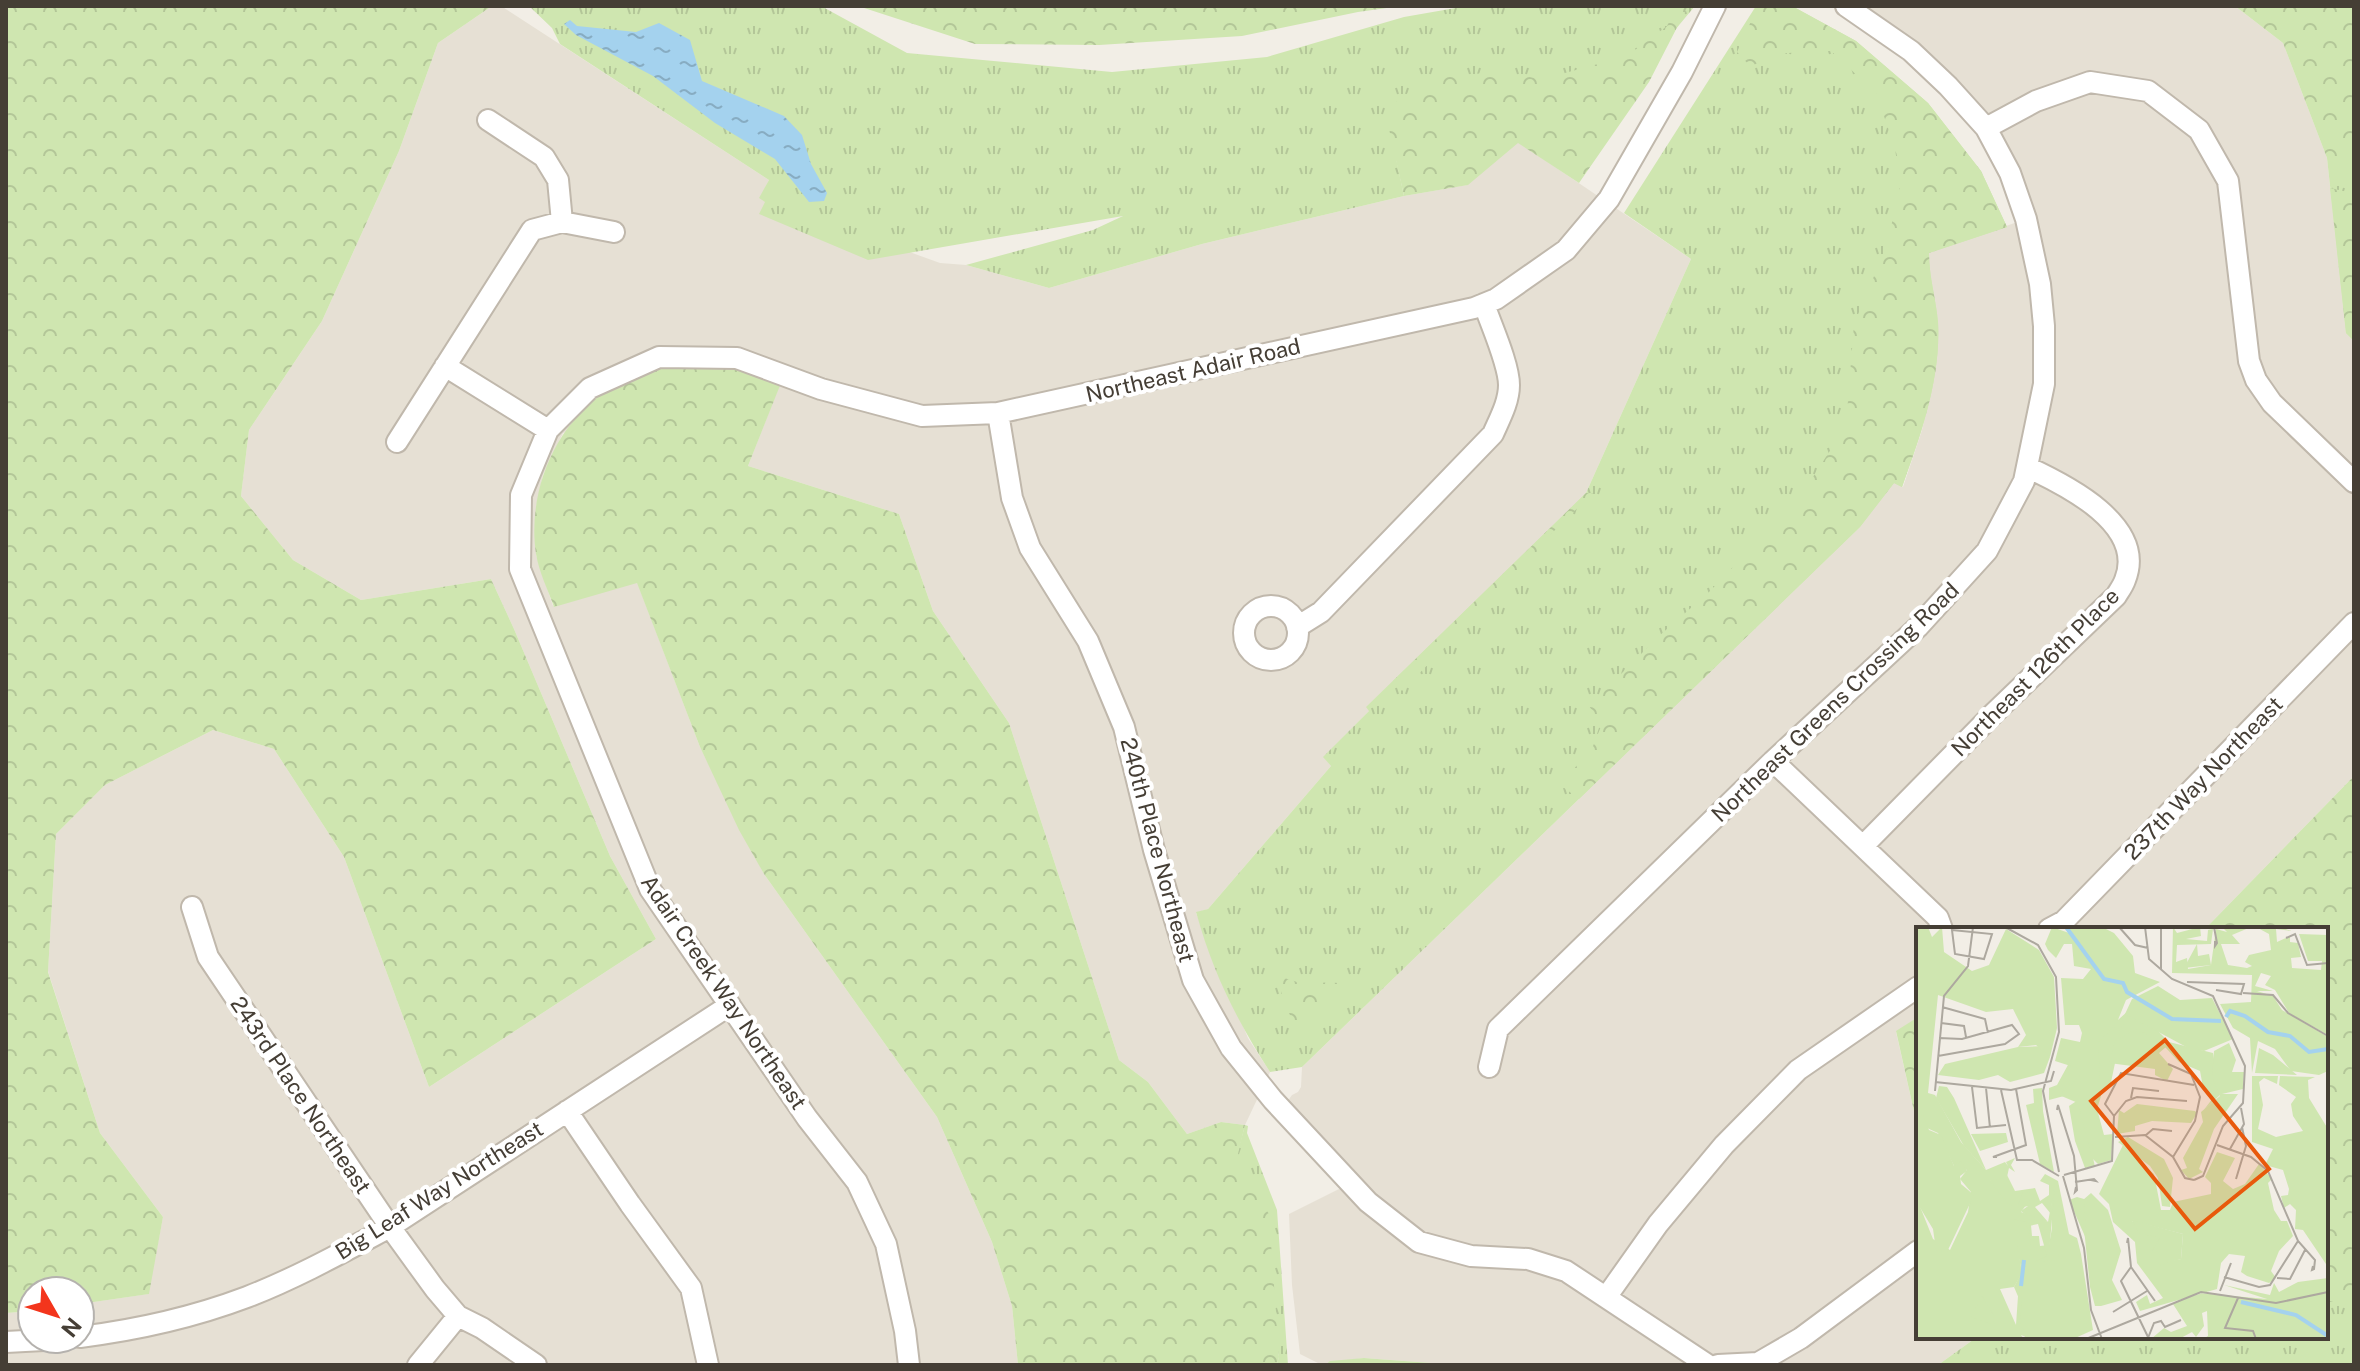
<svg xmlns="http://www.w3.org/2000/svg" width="2360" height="1371" viewBox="0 0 2360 1371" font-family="'Public Sans',sans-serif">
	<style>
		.residential { fill: #e6e0d4 }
		.grass { fill: url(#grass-tufts) }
		.forest { fill: url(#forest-crowns) }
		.water { fill: url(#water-ripples) }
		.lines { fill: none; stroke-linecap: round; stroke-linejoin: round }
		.street-casing { stroke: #c0b8ac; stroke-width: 24 }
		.street { stroke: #fff; stroke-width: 20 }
		.labels { text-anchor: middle; stroke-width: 8; stroke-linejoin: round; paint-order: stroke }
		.street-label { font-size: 22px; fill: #453e35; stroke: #fff }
		.inset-river { fill: none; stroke: #a4d2ee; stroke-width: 4 }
		.inset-road { fill: none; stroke: #ada89f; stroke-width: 2 }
		.view { fill: #e8590c; fill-opacity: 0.15; stroke: #e8590c; stroke-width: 4 }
		.inset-edge { fill: none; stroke: #453e35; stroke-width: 4 }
	</style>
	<defs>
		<pattern id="grass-tufts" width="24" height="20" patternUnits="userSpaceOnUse" patternTransform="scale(2)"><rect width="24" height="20" fill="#cfe6b0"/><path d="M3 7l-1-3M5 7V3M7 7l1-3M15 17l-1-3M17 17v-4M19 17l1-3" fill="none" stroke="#b3c698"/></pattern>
		<pattern id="forest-crowns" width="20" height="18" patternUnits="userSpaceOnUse" patternTransform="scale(2)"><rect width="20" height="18" fill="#cfe6b0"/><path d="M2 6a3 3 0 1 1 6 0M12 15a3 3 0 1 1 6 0" fill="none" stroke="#b3c698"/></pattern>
		<pattern id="water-ripples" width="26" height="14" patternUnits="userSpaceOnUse" patternTransform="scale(2)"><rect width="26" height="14" fill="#a4d2ee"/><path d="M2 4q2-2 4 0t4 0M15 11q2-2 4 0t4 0" fill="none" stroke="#87acc2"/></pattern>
	</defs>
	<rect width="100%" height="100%" fill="#f2eee6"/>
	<path class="residential" d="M492,6H501L769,180L760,198L940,263L966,265L1049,288L1202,244L1404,196L1467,185L1518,142L1691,259L1586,493L1367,707L1370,710L1324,757L1331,766L1208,909L1196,913L1248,1038L1270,1072L1245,1125L1221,1122L1187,1134L1148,1082L1119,1060L1009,723L933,611L899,514L748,466L780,384L563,433L543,475L536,508V555L553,606L637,582L700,747L764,874L937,1117L992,1242L1012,1306L1018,1365H6V1313L32,1311V1339H80V1304L148,1294L163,1217L100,1133L48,971L56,834L105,785L213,730L274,749L344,857L429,1087L656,939L610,856L514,629L491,579L361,600L293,560L241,496L249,430L322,321L399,151L438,43Z
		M1846,6H2235L2283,43L2327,158L2346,333L2354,341V776L2205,929H1918V1017L1896,1032L1915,1116L1918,1122V1337H1977L1938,1365H1458L1364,1358L1320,1364L1300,1354L1292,1285L1289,1214L1341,1188L1275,1119L1292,1095L1298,1092L1301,1087L1302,1067L1860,527L1894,482L1903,487L1922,430L1934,377L1938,321L1929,266V253L2026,219L1986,128Z"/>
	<path class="grass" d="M529,6H821L907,53L1112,72L1267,57L1404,17L1467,6H1695L1624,91L1396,158L1404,196L1202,244L1049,288L966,265L1093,230L1123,216L868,260L759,214L765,202L759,198L769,180L560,44L552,28Z
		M1756,6H1792L1856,41L1928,103L1981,171L2007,227L1929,253C1929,277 1936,299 1938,322C1941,379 1921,434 1902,487L1894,483L1860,527L1302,1067L1270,1072C1236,1019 1213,973 1196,912L1208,909L1331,766L1323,757L1369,711L1366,707L1586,493L1691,259L1624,213Z
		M2354,119V341L2346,333L2327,158Z
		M1245,1125L1248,1126L1247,1133L1277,1210L1288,1365H1277L1279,1356L1235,1162Z
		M2354,1285V1365H1938L1977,1337H2326V1296Z
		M1364,1358L1458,1365H1325L1330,1361Z"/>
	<path class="forest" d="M6,6H492L438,43L399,151L322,321L249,430L241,496L293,560L361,600L491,579L514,629L610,856L656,939L429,1087L344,857L274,749L213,730L105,785L56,834L48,972L100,1133L163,1217L149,1294L80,1304V1291H32V1311L6,1313Z
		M858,6H1401L1358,12L1242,36L1099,45L975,44Z
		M1677,6H1688L1649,82L1579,183L1518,143L1468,185L1404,196L1385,111L1426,79L1494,72L1543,79L1627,56L1667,26Z
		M1758,6H1792L1856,41L1928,103L1981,171L2007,227L1929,253C1929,277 1936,299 1938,322C1941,379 1921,434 1902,487L1894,483L1860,527L1579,799L1559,784L1591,751L1602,724L1589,706L1659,636L1709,592L1800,497L1846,426L1854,324L1887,245L1900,186L1895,148L1876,93L1831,51L1787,53L1750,66L1737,52Z
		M2235,6H2354V163L2327,158L2283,43Z
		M2330,188L2348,192L2354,198V341L2346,333Z
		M675,364L734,367L781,383L748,466L899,514L933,611L1009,723L1119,1060L1148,1082L1187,1134L1221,1122L1245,1125L1236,1162L1269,1214L1279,1357L1277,1365H1018L1012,1306L992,1242L937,1117L764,874L739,830L700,747L637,583L554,607C548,590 539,572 536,554C527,493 554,426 606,391C626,377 651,370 675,364Z
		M1586,493H1593L1553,532L1488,610L1450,642L1402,691L1393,681Z
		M2354,776V1296L2326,1303V929H2205Z
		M1278,976L1297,982L1346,983L1315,1025H1295L1283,1001Z
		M1918,1017V1122L1915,1116L1896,1031Z"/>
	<path class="water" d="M570,20L577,26L636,32L659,23L690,40L702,81L784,116L802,135L811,164L827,193L824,201L809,202L775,159L715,123L653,76L576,35L564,24Z"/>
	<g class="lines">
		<defs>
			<path id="street" d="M488,120L544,157L558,180L562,222
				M1986,128L2036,101L2090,82L2148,91L2199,130L2228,181L2249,361L2256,380L2272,403L2354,482
				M445,366L548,430
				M998,413L1012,498L1030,548L1088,641L1124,727L1154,850L1193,980L1231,1048L1273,1100L1368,1202L1419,1242L1471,1256L1528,1259L1566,1271L1708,1365
				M397,442L532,230L562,222L614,232
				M1244 633a27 27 0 1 1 54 0a27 27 0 1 1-54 0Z
				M1297,627L1321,612L1493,434C1500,418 1509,402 1509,385C1509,364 1491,325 1484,304
				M1773,761L1938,918L1942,929
				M1863,846L1993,714L2116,596C2119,591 2123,586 2125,580C2147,525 2066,485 2027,467
				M192,907L208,957L390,1227L435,1289L458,1316L482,1328L536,1365
				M2049,929L2064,921L2354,623
				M1489,1067L1498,1029L1773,761L1918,627L1987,551L2024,481L2044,384V326L2040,284L2026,219L2010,173L1986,128L1948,86L1911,51L1846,6
				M567,1111L630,1204L691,1288L708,1365
				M1607,1296L1658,1224L1724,1145L1798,1070L1918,987
				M80,1337C136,1330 194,1317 247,1297C296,1278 343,1252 390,1227L730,1005
				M6,1342L63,1339
				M418,1365L458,1316
				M909,1365L905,1331L886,1244L857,1182L807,1118L650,889L520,569L521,495L548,430L590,388L659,357L737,358L821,389L922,416L998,413L1474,308L1496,299L1566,250L1609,199L1682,72L1715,6
				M1718,1365L1758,1363L1801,1338L1918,1251"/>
		</defs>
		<use href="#street" class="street-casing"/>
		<use href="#street" class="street"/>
	</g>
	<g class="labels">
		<g class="street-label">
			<text transform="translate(1193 370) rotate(-13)" y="8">Northeast Adair Road</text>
			<text transform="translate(2035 672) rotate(-45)" y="8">Northeast 126th Place</text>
			<text transform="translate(1835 702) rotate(-44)" y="8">Northeast Greens Crossing Road</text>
			<text transform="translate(2203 778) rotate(-46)" y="8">237th Way Northeast</text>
			<text transform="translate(1158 850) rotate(75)" y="8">240th Place Northeast</text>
			<text transform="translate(724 992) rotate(56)" y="8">Adair Creek Way Northeast</text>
			<text transform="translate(301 1095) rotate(56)" y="8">243rd Place Northeast</text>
			<text transform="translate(439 1190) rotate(-32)" y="8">Big Leaf Way Northeast</text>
		</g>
	</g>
	<g transform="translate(1916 927)">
		<rect width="412" height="412" fill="#f2eee6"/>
		<path d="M281,17L282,29L293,27L295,38L268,41ZM212,84L230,92L253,115L297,126L304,168L287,184L297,171L287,160L284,144L263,135L249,120L203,117L194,160L178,169L176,116ZM128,119L134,130L128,146L94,155L82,148L63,153L22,148L29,137L102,120ZM343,121L357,128L381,148L339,146ZM153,136L170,141L166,152L148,169L133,173V161L141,158ZM23,159L31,160L38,171L70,243L48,219L20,171ZM126,161L127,184L138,245L124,237L110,178L118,176L117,162ZM162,173L169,194L179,240L169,241L159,214L153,179ZM221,177L279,184L281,186L275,196L236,194L219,199V204L201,207L203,183L208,186ZM212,210L248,232L257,251L254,280L246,279L242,251L234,239L202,215ZM129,247L142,254L153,307L161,311L165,327L177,403L157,412H110L101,392L104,374L98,360L106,345L94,291L105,288L114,298L122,297L115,298L116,309H123L124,319L133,318L136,301V276L135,287L126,276L119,280L132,295L116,293L105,284L112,279L95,283L72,254L91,248L99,264L119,261L124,274L133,268V258L124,254ZM175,266L192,283L205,324L196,353L206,373L185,379H179L174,360L167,292V273Z" fill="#cfe6b0"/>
		<path d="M0,0H12L16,10L26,0L28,25L56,44L73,38L90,2L123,23L138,50L141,101L134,130L120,118L102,120L110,108L97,82L70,85L22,68L12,166L19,168L45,215L70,243L89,235L92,239L90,235L99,231L95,238L99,245L93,241L91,250L74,254L94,279L102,278L107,265L119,266L105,285L132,295L139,258L133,326H142L143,333L118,335L131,329L122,297L113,299L115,320L110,295L97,292L106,346L98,360L84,362L100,398L102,369H106L104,398L115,412L105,408L108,412H0ZM11,201L22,206L38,239L51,243L44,252L55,265L52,285L34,323L17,312L3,277ZM136,0L153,6L154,0H186L198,6L217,29L219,46L244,55L210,73L202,93L208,96L205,101L197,100L182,116L185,169L181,182L188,208L197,207L195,233L182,237L176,231L162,176L143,168L163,150L164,142L139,134L145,111L164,115L166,106L163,98H149L145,51L167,52L175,42L158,39L156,17H148L140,31L132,23L129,17ZM257,0L261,6L284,0L285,9L270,12L291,14L292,3L297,2L295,17L261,18L260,35L271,31L272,42L295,38L300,2L311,5L307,1L335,0L316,8L324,17H305L312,38L331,41L336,39L329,35L333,28L355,23L353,7L340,0H363L376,4L360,2L361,15L374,9V15L382,16L385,30L375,31L376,41L405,43L406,34H392L383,7L412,8V108L373,86L359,63L349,58L355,49L345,46L339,59L357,64H341L357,69L366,83L412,110V144L403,148L375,144L359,122L342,114L336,146L334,111L317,101L304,77L335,75L336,48L256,46ZM242,59L264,73L296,71L317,112L288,124L274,122L209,87L216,72ZM222,102L250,120L243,126L257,142L251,154L239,148V142L193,136L199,114ZM313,116L320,133L316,145H328L327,162L306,167H322L298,202L283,242L287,245L273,252L265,243L271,241L267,231L287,195L285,185L304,169L296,150L298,124ZM336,149H362L361,157L348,151L343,155L347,178L342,202L360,210L387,204L377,189L375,177L380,170L363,158L364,149L399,150L392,153L393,171L412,202V340L387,303L379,302L380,283L374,277L368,281L365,269L372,268L373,262L367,243L349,238L357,222L336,215ZM90,206L92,215L64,224L55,207ZM207,218L238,247L245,283H254L257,275L295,267V256L289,250L301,225L319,231L307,254L317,262L329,257L343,237L356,252L352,256L358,283L365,294H371L377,309L363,324L355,344L360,351L353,356L331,349L325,345L329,329L313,327L305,336L301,362L224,384L220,375L231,368L234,377L247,371L221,336L219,315L197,295L193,277L183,267ZM216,294L267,307L265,332L249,335L244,310ZM161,270L168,272L171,314L153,273ZM412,351V412H287L292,409L291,384L286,386L288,399L280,410L276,405L263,412H235L248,401L255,405L271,399L257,377L283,366L351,372L308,358L354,368L358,356L363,365L382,355Z" fill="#cfe6b0" fill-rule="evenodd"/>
		<path d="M7,188L13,203L25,208L38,239L45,234L51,244L44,249L45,257L58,268L31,325L20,323L17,302L0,274V189ZM216,293L267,307L265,332L241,339L236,324L244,311L223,306ZM66,369L77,387L80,412L75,397L55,390Z" fill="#cfe6b0"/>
		<path class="inset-river" d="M150,0L188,52L207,56L211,65L256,92L305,94M310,90L314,84L329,89L352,105L374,109L393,125L412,122M105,359L108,333M325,375L380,388L412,409"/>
		<path class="inset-road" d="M89,0L122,18L140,50L143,105L127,164L143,245M203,0L219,18L232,21M229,0L233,32L256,52L297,69L329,139L327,176L307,199L287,249L278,253M298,0L301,16L299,19V14M36,3L76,7L68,32L39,27ZM370,11L379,7L391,38L412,36M245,43V0M271,55L328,57L325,67L300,63M327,66L357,68L372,86L412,109M26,80L69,92L72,106M25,96L48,99L50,110M22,129L89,117L103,107L96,98L46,112L23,111M252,137L275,147L284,170L279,194L257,230M19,155L95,163L135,154L138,144M56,160L61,201L90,198M70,161L74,201M85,163L101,233H116L143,249M19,164L28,69L52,39L57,0M215,171L217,161L243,164M141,183L142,178L158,229L161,263L159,265L160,260M198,189L189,177L205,146L278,158M230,208L237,202L256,204M199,210L229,208L257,230L269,251L278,253M301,218L335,230L352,244L382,314L399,333L398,342L396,343L397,339M314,222L328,197L325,181M81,230H77L110,218L100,162M148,248L196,234L198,189L210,174L221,170L271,174M147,249L168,321L175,383L186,412M320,252L330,219L326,200M159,255L178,252L180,254L175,253M211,316L212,311L215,340L239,374M215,340L205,354L233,412M308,350L343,360L354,358L382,314M361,351L374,352L389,323M304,364L315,336M322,371L309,401L337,404L340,412M197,385L231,364M232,411L238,396L245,394L249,400L265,393M170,412L285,365L360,376L412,365"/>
		<path class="view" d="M249,113L353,242L279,302L175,174Z"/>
		<rect width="412" height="412" class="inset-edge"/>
	</g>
	<rect width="2360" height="1371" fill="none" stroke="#453e35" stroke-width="16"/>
	<g transform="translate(56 1315) rotate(129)"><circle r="38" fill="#ffffff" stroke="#b5b2ae" stroke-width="2"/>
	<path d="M0-6L14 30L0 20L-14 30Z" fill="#f3351c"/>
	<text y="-12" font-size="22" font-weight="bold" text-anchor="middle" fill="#453e35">N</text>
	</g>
</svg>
